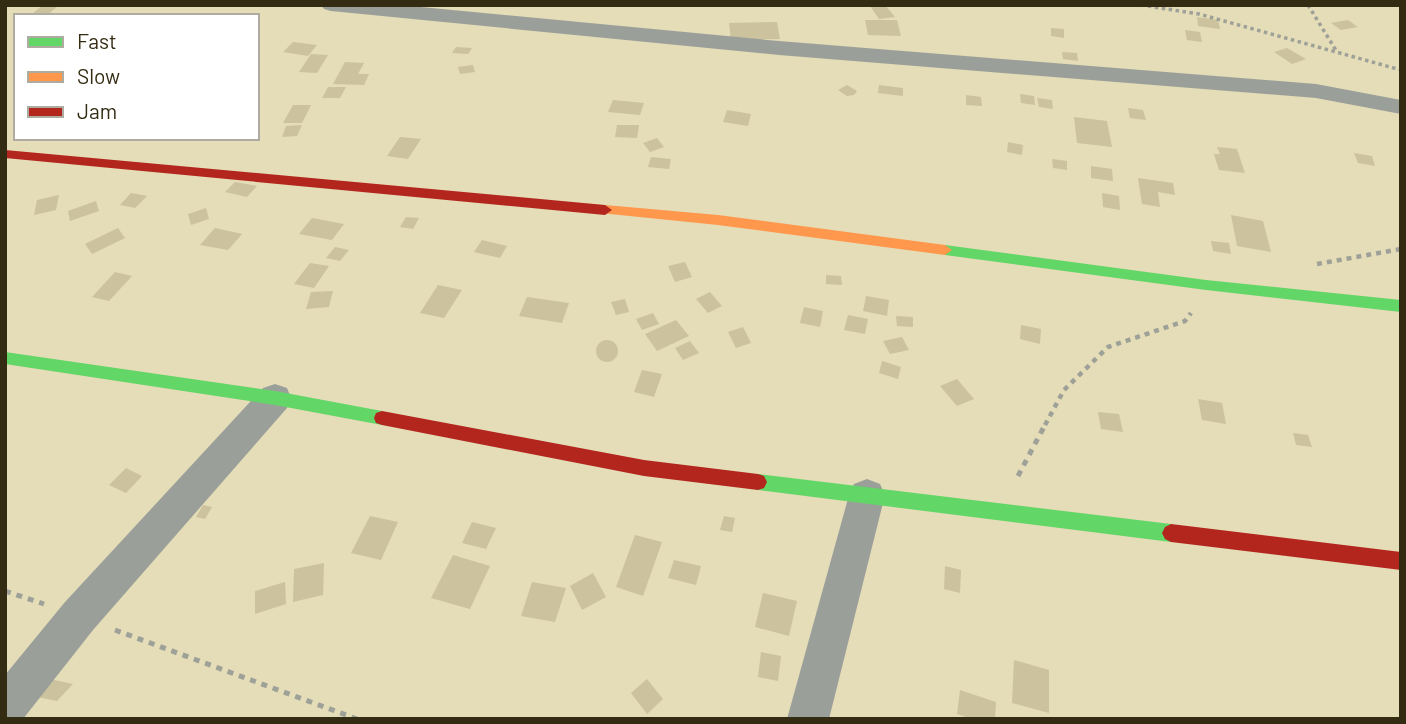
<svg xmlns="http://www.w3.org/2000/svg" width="1406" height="724" viewBox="0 0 1406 724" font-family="Barlow,sans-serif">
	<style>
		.building { fill: #ccc29d }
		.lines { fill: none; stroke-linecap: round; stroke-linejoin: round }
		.path-far2 { stroke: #9ea197; stroke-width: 3.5; stroke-dasharray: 3.5 3.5; stroke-linecap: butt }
		.path-far1 { stroke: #9ea197; stroke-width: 4.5; stroke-dasharray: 5 5; stroke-linecap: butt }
		.path { stroke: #9ea197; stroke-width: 5; stroke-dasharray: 6 6; stroke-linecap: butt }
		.street { fill: #9aa099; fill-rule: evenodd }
		.fast { fill: #63d668; fill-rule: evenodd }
		.slow { fill: #ff974d; fill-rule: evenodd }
		.jam { fill: #b3261e; fill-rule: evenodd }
	</style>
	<rect width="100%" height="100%" fill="#e5dcb8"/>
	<path class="building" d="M43,5H50L58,6L46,16L32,14Z
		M877,5H885L895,17L879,19L870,6Z
		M1197,17L1218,20L1220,29L1198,26Z
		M865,20H897L901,36L868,35Z
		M1348,20L1358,27L1341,30L1331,23Z
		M777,22L780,39L731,40L729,23Z
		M1051,28L1064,29V38L1051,36Z
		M1185,30L1200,32L1202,42L1187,40Z
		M293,42L317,45L308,56L283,52Z
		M456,47L472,48L468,54L452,53Z
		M1287,48L1306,59L1292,64L1274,52Z
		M1062,52L1077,53L1078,61L1063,59Z
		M311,54L328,55L317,73L299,72Z
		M345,62L364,63L358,74H369L364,85L333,84Z
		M473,65L475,72L460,74L458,67Z
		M847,85L857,91L854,95L847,96L838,90Z
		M879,85L903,88V96L878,93Z
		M328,87H346L340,98H322Z
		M1020,94L1034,96L1035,105L1021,103Z
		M966,95L981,97L982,106L966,105Z
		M1037,98L1052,100L1053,109L1039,107Z
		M613,100L644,103L640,115L608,112Z
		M293,105H311L302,123H283Z
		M1128,108L1143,110L1146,120L1130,118Z
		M727,110L751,114L748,126L723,122Z
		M1074,117L1107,121L1112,147L1077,143Z
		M302,125L297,136L282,137L286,126Z
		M617,125H639L637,138L615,137Z
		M400,137L421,139L408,159L387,156Z
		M657,138L664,147L650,152L643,143Z
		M1008,142L1023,145L1022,155L1007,152Z
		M1217,147L1237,149L1245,173L1219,170L1214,154H1220Z
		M1354,153L1372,156L1375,166L1358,163Z
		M651,157L671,159L669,169L648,167Z
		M1052,159L1067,161V170L1053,168Z
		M1091,166L1112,169L1113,181L1091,178Z
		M1138,178L1173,183L1175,195L1158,192L1160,207L1142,204Z
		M235,182L257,186L247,197L225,192Z
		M131,193L147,196L135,208L120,205Z
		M1102,193L1119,196L1120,210L1103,207Z
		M59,195L56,210L34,215L37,200Z
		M96,201L99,211L70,221L68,211Z
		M206,208L209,219L191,225L188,214Z
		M1231,215L1263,221L1271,252L1237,246Z
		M406,217L419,218L413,229L400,227Z
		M312,218L344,224L332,240L299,234Z
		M118,228L125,238L92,254L85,244Z
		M215,228L242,234L228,250L200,245Z
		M482,240L507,246L500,258L474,252Z
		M1211,241L1229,243L1231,254L1213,251Z
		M335,247L349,250L340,261L326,258Z
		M685,262L692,277L675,282L668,266Z
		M310,263L329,266L314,288L294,284Z
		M115,272L132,276L109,301L92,297Z
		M826,275L841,276L842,285L826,284Z
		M438,285L462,290L444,318L420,313Z
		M333,291L329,307L306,309L311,292Z
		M710,292L722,306L708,313L696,299Z
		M866,296L889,300L887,316L863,311Z
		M527,297L569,303L562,323L519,316Z
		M625,299L629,312L616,315L611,302Z
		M804,307L823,311L820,327L800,323Z
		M653,313L659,324L642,330L636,319Z
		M848,315L868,319L865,334L844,330Z
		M896,316L913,317V327L897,326Z
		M676,320L689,336L657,351L645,334Z
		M1021,325L1041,329L1040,344L1020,339Z
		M743,327L751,343L736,348L728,332Z
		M902,337L909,350L890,354L883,341Z
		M596 351a11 11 0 1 1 22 0a11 11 0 1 1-22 0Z
		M690,341L699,353L683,360L675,348Z
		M882,361L901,367L898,379L879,373Z
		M642,370L662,374L654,397L634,392Z
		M957,379L974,399L957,406L940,386Z
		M1198,399L1222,403L1226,424L1202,420Z
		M1098,412L1119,414L1123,432L1101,429Z
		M1293,433L1308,435L1312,447L1296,445Z
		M126,468L142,476L126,493L109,485Z
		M203,505L212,507L205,519L196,517Z
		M370,516L398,522L381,560L351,553Z
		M724,516L735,518L732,532L720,530Z
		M472,522L496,528L486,549L462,543Z
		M635,535L662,542L643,596L616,587Z
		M453,555L490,566L470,609L431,598Z
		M674,560L701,566L696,585L668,578Z
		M324,563L323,595L293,602L294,569Z
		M945,566L961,570L960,593L944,589Z
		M593,573L606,597L582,610L570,586Z
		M285,582L286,604L255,614V591Z
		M532,582L566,588L555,622L521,616Z
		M763,593L797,601L789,636L755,627Z
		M761,652L781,656L778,681L758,677Z
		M1014,660L1049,670V713L1012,703Z
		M50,679L73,684L57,701L37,697Z
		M647,679L663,699L647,714L631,693Z
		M960,690L996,702L995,719H972L957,714Z"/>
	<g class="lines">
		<path class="path-far2" d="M1141,5L1199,14L1401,70
			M1308,5L1337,52"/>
		<path class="path-far1" d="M1317,264L1401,249
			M1045,425L1064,390L1108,347L1185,321L1191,313"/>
		<path class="path" d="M1018,476L1046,423
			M5,591L44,604
			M115,630L357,719"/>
		<path class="street" d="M321,5H400L779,41L1316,84L1401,100V114L1316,98L779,55L331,11L324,9Z
			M275,384L287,388L291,398L287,408L93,630L23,719H5V675L65,602L263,388Z
			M867,479L880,484L885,495L829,719H787L849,495L854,484Z"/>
		<path class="fast" d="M945,245L1206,280L1401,300V312L1206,290L945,255L938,250Z
			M5,352L275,391L382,411L388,413L390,418L388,423L382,425L275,405L5,364Z
			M758,474L1171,524L1177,527L1180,533L1177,539L1171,542L758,490L752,488L749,482L752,476Z"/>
		<path class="slow" d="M605,205L718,215L945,245L952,250L945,255L718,225L600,213L598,210Z"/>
		<path class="jam" d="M5,150L605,205L612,210L605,215L5,158Z
			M382,411L644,460L758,474L764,476L767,482L764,488L758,490L644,476L382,425L376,423L374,418L376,413Z
			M1171,524L1401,552V570L1171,542L1165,539L1162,533L1165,527Z"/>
	</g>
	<rect width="1406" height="724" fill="none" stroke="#342c12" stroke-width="14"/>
	<rect x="14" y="14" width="245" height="126" fill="#ffffff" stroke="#aeaba0" stroke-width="2"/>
	<rect x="28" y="37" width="35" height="10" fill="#63d668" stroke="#aeaba0" stroke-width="2"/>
	<text x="77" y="49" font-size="21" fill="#342c12">Fast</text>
	<rect x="28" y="72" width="35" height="10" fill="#ff974d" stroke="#aeaba0" stroke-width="2"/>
	<text x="77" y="84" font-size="21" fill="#342c12">Slow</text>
	<rect x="28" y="107" width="35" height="10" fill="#b3261e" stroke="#aeaba0" stroke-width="2"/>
	<text x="77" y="119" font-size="21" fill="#342c12">Jam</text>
</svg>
